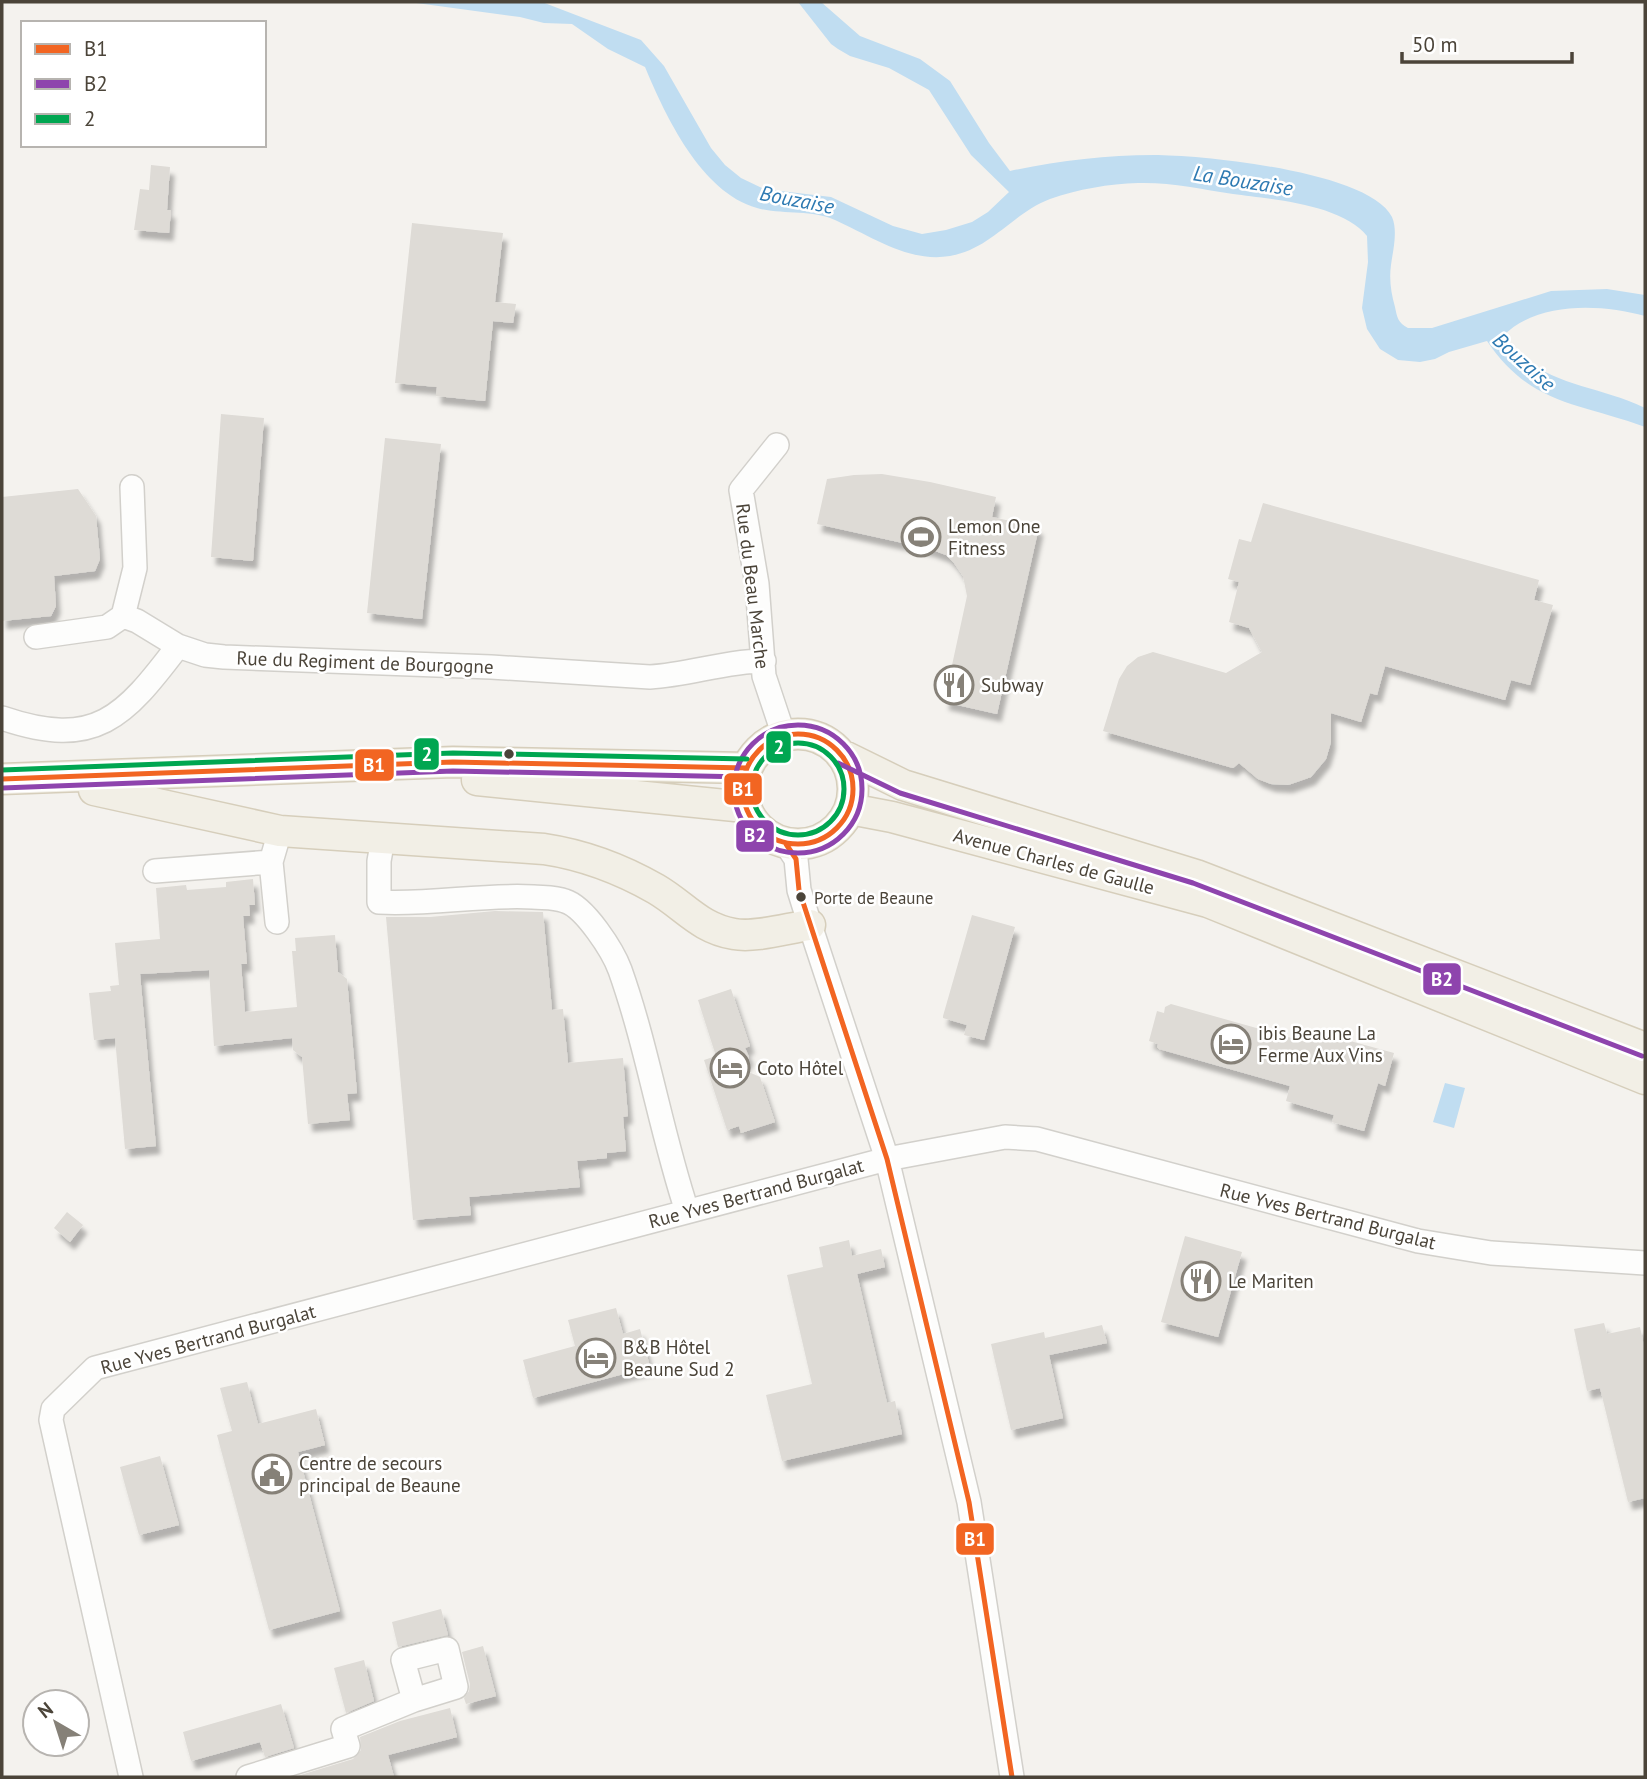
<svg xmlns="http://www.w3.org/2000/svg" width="1647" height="1779" viewBox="0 0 1647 1779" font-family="'PT Sans',sans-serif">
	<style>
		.water { fill: #c0ddf1 }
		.building { fill: #dedbd6; filter: url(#shadow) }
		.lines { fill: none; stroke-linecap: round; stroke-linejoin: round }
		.minor-casing { stroke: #d2d0cb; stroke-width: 26 }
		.major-casing { stroke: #d6cebb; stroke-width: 33 }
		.minor { stroke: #fdfdfc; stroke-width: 23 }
		.major { stroke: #f2efe6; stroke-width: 30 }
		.bus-1-casing { stroke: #fff; stroke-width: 10 }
		.bus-2-casing { stroke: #fff; stroke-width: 10 }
		.bus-3-casing { stroke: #fff; stroke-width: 10 }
		.bus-1 { stroke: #f26522; stroke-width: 5 }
		.bus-2 { stroke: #8e44ad; stroke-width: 5 }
		.bus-3 { stroke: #00a651; stroke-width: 5 }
		.bus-dot { fill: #4b4439; stroke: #fff; stroke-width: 2.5 }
		.labels { text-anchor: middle; stroke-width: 5; stroke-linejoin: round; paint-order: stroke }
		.bus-label { font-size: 17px; fill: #4b4439; stroke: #fff; text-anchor: start }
		.poi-label { font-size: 19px; fill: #4b4439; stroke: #fff; text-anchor: start }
		.street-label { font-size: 19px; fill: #4b4439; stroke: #fff }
		.water-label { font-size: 21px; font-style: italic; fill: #2e7ab2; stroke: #fff }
		.line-badge { stroke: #fff; stroke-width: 2.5 }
		.badge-label { font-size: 19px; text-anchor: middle; font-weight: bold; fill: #fff }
	</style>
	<defs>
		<filter id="shadow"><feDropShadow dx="4.5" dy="8" stdDeviation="2" flood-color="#0004"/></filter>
	</defs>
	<rect width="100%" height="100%" fill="#f4f2ee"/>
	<path class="water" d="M409,2H542L641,40L664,66L711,148L725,165L741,178L764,189L831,197L893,226L922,234L946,230L972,222L988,212L1009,192L971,155L929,90L889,68L850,56L838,49L831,44L798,2H821L860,36L920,59L950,81L989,143L1010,171C1057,161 1105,155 1154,155C1201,155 1369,171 1392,217C1398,231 1393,250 1391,265C1389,279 1391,293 1395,307C1397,317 1398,323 1408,328H1432L1551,291L1607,289L1645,295V316C1601,304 1538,301 1503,336C1540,387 1593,383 1645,408V427C1578,402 1531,406 1487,341L1449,352L1435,359L1420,362L1398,360L1380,349L1367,329L1362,308L1368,262L1367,236C1342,204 1270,199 1233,194C1201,189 1170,182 1138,183C1109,184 1078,189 1050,199C1013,213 991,249 950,256C908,263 871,236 835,220C811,209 782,215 757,208C701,192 666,117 645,67L608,49L572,24L544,23L520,17Z
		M1445,1083L1465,1088L1454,1128L1433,1122Z"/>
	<path class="building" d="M151,165L170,167L167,210H171L169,233L134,230L140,189L149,190Z
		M412,223L503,233L495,302L516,304L513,323L493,321L485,401L436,396L437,387L395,383Z
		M221,414L264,418L253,561L211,557Z
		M385,438L441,444L422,619L367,613Z
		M882,474L930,482L996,497L992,517L1039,527L997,714L944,702L967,596L963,576L954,563L946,555L930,549L817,524L827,479L854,475Z
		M78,489L96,516L100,559L95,571L54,576L56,606L51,616L2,621V497Z
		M1263,503L1539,580L1534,600L1553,605L1530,685L1511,680L1505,700L1385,666L1377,695L1370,693L1361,722L1331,713V742L1326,759L1311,777L1288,785L1271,784L1258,779L1239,763L1233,768L1103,731L1119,679L1127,666L1138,657L1153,652L1226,673L1262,652L1249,628L1229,622L1239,582L1228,579L1239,539L1251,542Z
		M253,879L255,905H249L250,916H243L247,964H241L245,1012L297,1007L292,951H296L295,938L335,935L338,972L347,979L357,1093L347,1094L350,1120L308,1124L302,1057L293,1050L292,1038L214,1046L209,970L140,974L156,1146L125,1149L115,1038L94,1040L89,993L111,991L110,986L119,985L115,943L160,939L156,888L186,885L187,890L226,887V882Z
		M495,911L543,912L552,1010L563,1009L568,1063L623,1058L628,1116L623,1117L626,1151L607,1153V1158L577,1161L580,1187L469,1197L471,1215L413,1220L386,917H430Z
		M972,915L1015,927L984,1040L964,1035L967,1025L943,1018V1016Z
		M731,989L750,1046L745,1048L749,1057L742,1069L760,1077L775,1122L741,1133L739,1126L727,1130L704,1060L716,1056L698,1000Z
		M1171,1004L1306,1042L1310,1030L1394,1053L1385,1086L1378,1083L1364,1131L1332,1122L1334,1115L1286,1101L1290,1086L1159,1049L1157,1047L1158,1044L1149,1041L1157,1011L1164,1013L1165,1007Z
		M67,1212L83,1225L70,1242L54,1228Z
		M1185,1236L1242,1252L1218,1337L1161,1322Z
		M849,1240L852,1256L881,1249L885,1267L857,1274L887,1403L895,1401L902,1434L782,1461L766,1395L812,1384L787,1275L823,1267L819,1247Z
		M616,1308L623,1334L640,1329L650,1367L533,1398L523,1360L575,1346L568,1320Z
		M1604,1323L1607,1334L1640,1327L1645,1351V1498L1628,1502L1600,1388L1587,1391L1574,1329Z
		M1102,1325L1107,1343L1049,1355L1063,1418L1011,1430L991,1344L1044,1332L1045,1338Z
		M247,1382L258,1424L316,1409L325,1445L298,1452L340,1611L269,1630L217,1435L232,1431L220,1388Z
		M160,1456L179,1525L139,1535L120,1467Z
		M441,1609L448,1635L398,1647L392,1622Z
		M483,1646L496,1696L466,1704L464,1698L469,1691L470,1684L462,1652Z
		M364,1660L374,1701L346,1713L334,1668Z
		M281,1704L294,1748L265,1757L260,1742L191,1761L183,1732Z
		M450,1708L457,1737L388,1755L394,1777H294L353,1759L361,1750L360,1737L400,1721Z"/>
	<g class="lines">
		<defs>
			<path id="minor" d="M777,445L741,490L757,584L764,676L784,736
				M123,616L135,568L132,487
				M36,637L107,627L123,616L137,621L178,646
				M2,718C96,750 124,717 178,646L205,655L224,657L491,667L650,677C689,675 725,661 764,661
				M383,839L379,861V902C431,905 482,894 533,897C544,898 555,897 565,901C585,907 613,951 620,970C648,1049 661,1133 687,1211
				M786,844L796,859L799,890L810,925L887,1159L969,1502L1012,1777
				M271,862L277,922
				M155,871L271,862L280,831
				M131,1777L51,1420L53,1409L95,1368L887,1159L1005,1137L1037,1139L1418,1241L1491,1253L1645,1263
				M248,1777L348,1746L343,1729L414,1700L456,1687L447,1649L403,1660L414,1700"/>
			<path id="major" d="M743 789a55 55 0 1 1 110 0a55 55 0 1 1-110 0Z
				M842,755L903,785L1196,875L1645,1048
				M2,779L453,762L747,768
				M477,780L745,807
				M94,790L280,831L544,849C584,855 621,869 656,889C685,906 699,928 734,934C755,938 788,928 810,925
				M850,809L892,817L1208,902L1645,1079"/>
		</defs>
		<use href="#minor" class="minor-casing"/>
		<use href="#major" class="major-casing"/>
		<use href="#minor" class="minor"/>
		<use href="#major" class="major"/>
		<defs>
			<path id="bus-1" d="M743 789a55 55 0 1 1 110 0a55 55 0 1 1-110 0Z
				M2,779L453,762L747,768
				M786,844L796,859L799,890L887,1159L969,1502L1012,1777"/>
			<path id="bus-2" d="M734 789a64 64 0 1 1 128 0a64 64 0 1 1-128 0Z
				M838,763L900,793L1193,883L1642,1056
				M2,788L453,771L747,777"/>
			<path id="bus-3" d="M752 789a46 46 0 1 1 92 0a46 46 0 1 1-92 0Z
				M2,770L453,753L747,759"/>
		</defs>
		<use href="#bus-1" class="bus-1-casing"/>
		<use href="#bus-2" class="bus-2-casing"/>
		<use href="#bus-3" class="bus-3-casing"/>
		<use href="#bus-1" class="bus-1"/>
		<use href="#bus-2" class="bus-2"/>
		<use href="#bus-3" class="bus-3"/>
	</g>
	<defs>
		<symbol id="stadium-ring" viewBox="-11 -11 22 22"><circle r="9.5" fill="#fff" stroke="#868178" stroke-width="1.5"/><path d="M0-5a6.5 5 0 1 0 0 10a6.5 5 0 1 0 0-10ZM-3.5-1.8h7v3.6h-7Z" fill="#868178"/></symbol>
		<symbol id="restaurant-ring" viewBox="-11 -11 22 22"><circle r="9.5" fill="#fff" stroke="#868178" stroke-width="1.5"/><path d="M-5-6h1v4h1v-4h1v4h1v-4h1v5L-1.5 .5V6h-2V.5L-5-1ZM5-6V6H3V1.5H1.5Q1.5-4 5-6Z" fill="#868178"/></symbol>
		<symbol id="hotel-ring" viewBox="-11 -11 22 22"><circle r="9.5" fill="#fff" stroke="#868178" stroke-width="1.5"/><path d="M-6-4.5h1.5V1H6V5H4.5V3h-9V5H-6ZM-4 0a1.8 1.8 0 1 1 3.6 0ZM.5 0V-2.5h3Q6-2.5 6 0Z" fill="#868178"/></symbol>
		<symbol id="civic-ring" viewBox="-11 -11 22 22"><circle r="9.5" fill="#fff" stroke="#868178" stroke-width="1.5"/><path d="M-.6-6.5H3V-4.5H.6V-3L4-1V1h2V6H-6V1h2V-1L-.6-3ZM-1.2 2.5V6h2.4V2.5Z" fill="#868178"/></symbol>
	</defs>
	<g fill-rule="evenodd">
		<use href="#stadium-ring" x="899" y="515" width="44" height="44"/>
		<use href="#restaurant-ring" x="932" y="663" width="44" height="44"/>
		<use href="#hotel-ring" x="1209" y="1022" width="44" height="44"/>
		<use href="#hotel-ring" x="708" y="1046" width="44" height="44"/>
		<use href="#restaurant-ring" x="1179" y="1259" width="44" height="44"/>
		<use href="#hotel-ring" x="574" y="1336" width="44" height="44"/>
		<use href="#civic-ring" x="250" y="1452" width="44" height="44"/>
	</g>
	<g class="bus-dot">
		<circle cx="509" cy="754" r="6"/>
		<circle cx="801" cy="897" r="6"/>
	</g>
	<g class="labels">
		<g class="bus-label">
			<text x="814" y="904">Porte de Beaune</text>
		</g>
		<g class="poi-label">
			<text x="948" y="533">Lemon One<tspan x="948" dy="22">Fitness</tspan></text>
			<text x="981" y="692">Subway</text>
			<text x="1258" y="1040">ibis Beaune La<tspan x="1258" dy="22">Ferme Aux Vins</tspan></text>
			<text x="757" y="1075">Coto Hôtel</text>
			<text x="1228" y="1288">Le Mariten</text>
			<text x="623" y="1354">B&amp;B Hôtel<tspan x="623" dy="22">Beaune Sud 2</tspan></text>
			<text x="299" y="1470">Centre de secours<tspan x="299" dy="22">principal de Beaune</tspan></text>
		</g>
		<g class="street-label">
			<text transform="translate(753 586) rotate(83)" y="7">Rue du Beau Marche</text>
			<text transform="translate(365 662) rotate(2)" y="7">Rue du Regiment de Bourgogne</text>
			<text transform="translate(1054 861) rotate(15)" y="7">Avenue Charles de Gaulle</text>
			<text transform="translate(756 1193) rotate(-15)" y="7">Rue Yves Bertrand Burgalat</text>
			<text transform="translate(1328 1216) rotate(14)" y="7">Rue Yves Bertrand Burgalat</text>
			<text transform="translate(208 1339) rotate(-15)" y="7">Rue Yves Bertrand Burgalat</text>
		</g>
		<g class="water-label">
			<text transform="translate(1243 181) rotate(9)" y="7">La Bouzaise</text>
			<text transform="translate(797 200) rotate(11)" y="7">Bouzaise</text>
			<text transform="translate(1524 362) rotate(42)" y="7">Bouzaise</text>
		</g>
	</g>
	<g class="line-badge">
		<rect x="765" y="730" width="27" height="34" rx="7" fill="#00a651"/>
		<rect x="413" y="737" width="27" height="34" rx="7" fill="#00a651"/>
		<rect x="354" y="748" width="41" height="34" rx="7" fill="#f26522"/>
		<rect x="723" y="772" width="40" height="34" rx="7" fill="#f26522"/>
		<rect x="735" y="819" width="40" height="34" rx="7" fill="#8e44ad"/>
		<rect x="1422" y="962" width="40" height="34" rx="7" fill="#8e44ad"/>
		<rect x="955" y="1522" width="40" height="34" rx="7" fill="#f26522"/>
	</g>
	<g class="badge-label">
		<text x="779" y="754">2</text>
		<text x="427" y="761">2</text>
		<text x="374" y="772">B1</text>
		<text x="743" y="796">B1</text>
		<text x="755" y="842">B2</text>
		<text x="1442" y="986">B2</text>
		<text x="975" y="1546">B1</text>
	</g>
	<rect width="1647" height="1779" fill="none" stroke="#4b4439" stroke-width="7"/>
	<rect x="21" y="21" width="245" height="126" fill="#ffffff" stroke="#b7b4b0" stroke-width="2"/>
	<rect x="35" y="44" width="35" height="10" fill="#f26522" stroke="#b7b4b0" stroke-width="2"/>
	<text x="84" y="56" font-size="21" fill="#4b4439">B1</text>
	<rect x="35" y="79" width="35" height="10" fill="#8e44ad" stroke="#b7b4b0" stroke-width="2"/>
	<text x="84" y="91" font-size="21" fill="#4b4439">B2</text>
	<rect x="35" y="114" width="35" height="10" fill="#00a651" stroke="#b7b4b0" stroke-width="2"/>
	<text x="84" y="126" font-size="21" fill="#4b4439">2</text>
	<g transform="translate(56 1723) rotate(321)"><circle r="33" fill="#ffffff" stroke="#b7b4b0" stroke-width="2"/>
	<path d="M0-5L12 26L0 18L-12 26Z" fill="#868178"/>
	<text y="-10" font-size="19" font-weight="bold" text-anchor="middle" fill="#4b4439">N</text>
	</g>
	<path d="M1402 52v10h170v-10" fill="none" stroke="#4b4439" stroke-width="3.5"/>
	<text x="1412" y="52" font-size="21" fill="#4b4439" stroke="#ffffff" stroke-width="5" paint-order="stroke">50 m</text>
</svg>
